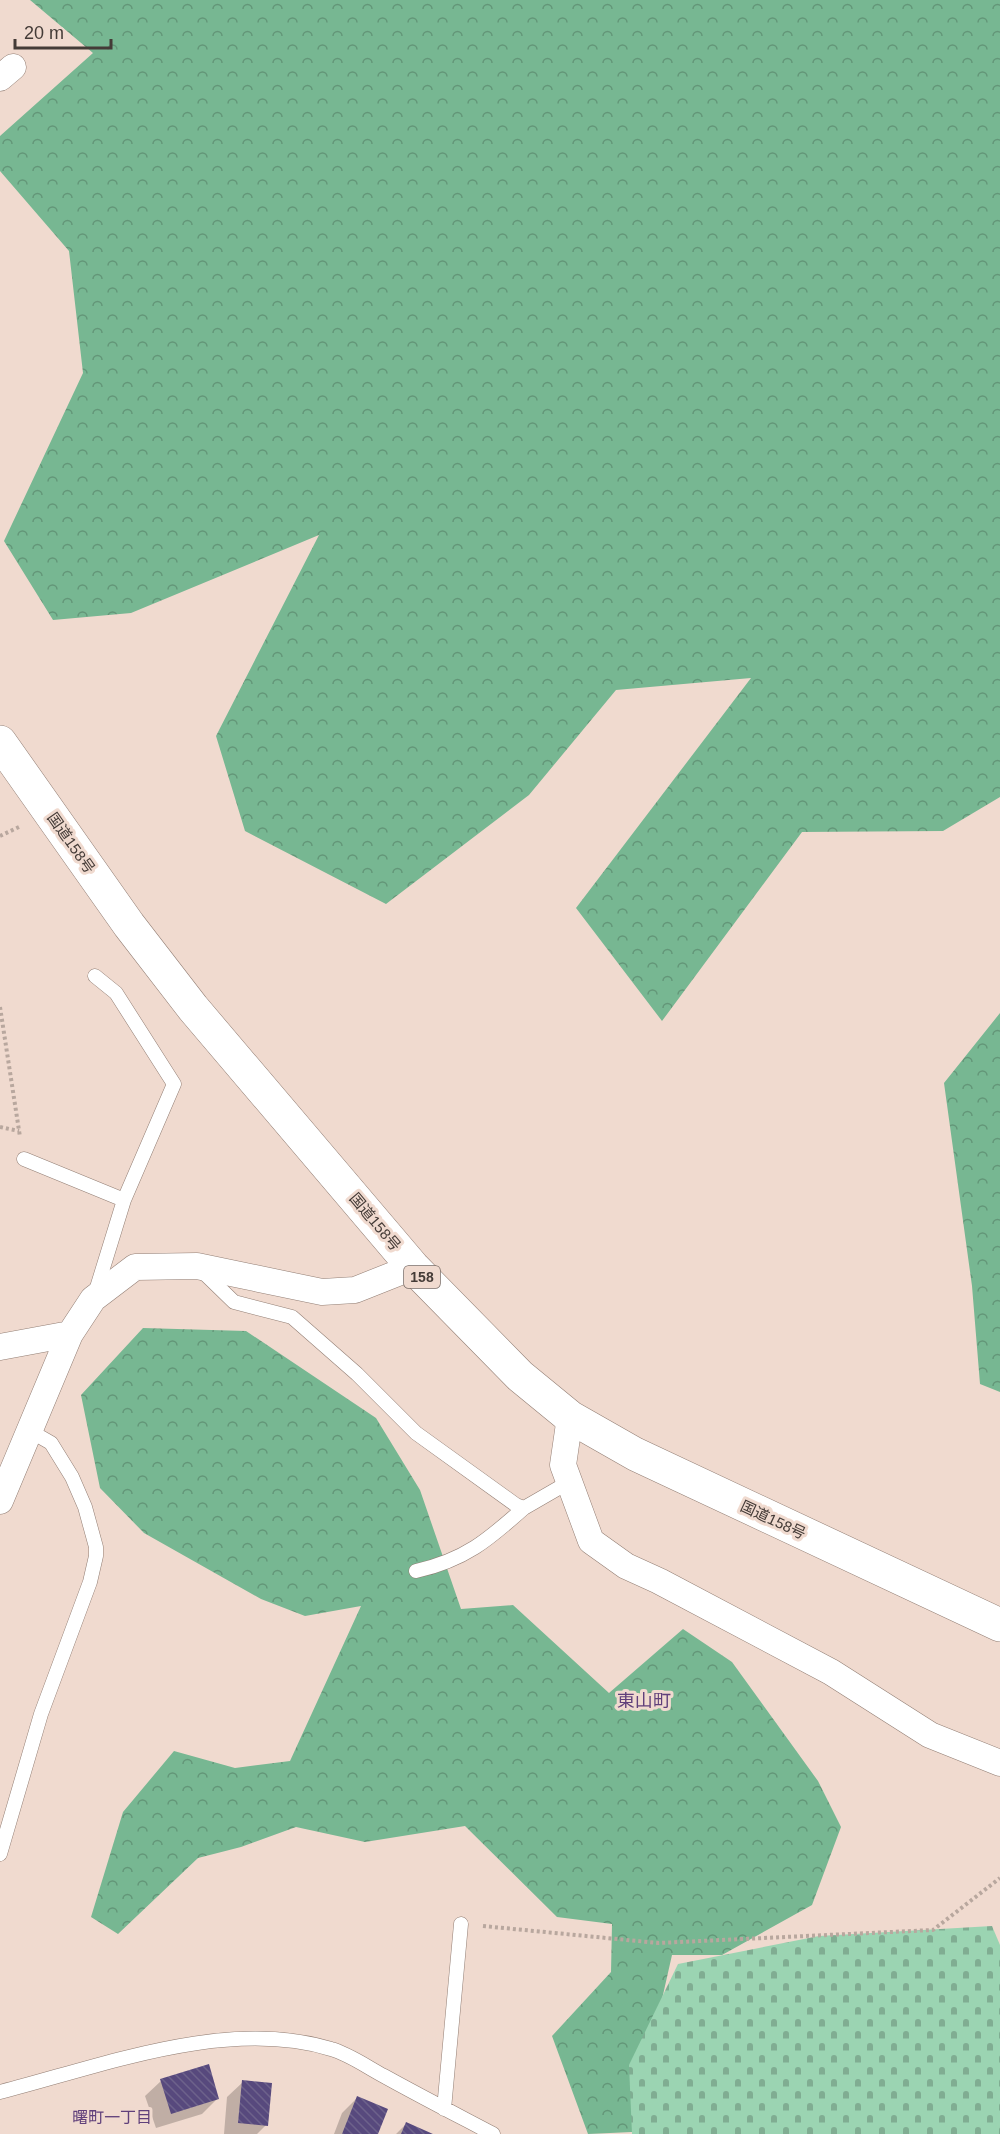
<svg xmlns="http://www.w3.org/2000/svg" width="1000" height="2134" viewBox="0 0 1000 2134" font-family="Helvetica,'Noto Sans JP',sans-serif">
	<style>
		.forest { fill: url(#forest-crowns) }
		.cemetery { fill: url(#cemetery-stones) }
		.shadow { fill: #0003 }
		.building { fill: url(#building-back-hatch) }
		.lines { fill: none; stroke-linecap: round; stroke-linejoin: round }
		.service-casing { stroke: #927e74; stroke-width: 15 }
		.minor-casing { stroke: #927e74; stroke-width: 27 }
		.trunk-casing { stroke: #927e74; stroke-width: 34 }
		.path { stroke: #b8a79e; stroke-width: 4; stroke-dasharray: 3 3; stroke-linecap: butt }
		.service { stroke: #fff; stroke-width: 14 }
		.minor { stroke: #fff; stroke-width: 26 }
		.trunk { stroke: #fff; stroke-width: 33 }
		.labels { text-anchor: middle; stroke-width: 6; stroke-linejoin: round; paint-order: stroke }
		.shield { fill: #f0dacf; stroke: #786b65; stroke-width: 1.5 }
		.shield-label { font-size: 14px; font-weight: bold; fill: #443b37 }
		.street-label { font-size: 15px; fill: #443b37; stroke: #f0dacf }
		.neighbourhood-label { font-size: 16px; fill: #60407b; stroke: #f0dacf }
		.quarter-label { font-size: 18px; fill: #60407b; stroke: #f0dacf }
	</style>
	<defs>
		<pattern id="forest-crowns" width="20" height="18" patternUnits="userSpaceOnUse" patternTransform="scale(1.5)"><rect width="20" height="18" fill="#77b792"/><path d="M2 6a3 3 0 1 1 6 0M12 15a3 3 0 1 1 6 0" fill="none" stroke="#639678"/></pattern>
		<pattern id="cemetery-stones" width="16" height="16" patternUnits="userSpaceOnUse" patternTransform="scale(1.5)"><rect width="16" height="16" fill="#9bd4b2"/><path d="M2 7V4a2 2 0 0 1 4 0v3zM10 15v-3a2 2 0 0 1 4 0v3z" fill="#80ad92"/></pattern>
		<pattern id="building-back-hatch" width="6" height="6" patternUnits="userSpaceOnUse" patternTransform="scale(1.5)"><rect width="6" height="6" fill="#57497d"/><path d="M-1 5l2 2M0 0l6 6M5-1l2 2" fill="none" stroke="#6d628b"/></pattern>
	</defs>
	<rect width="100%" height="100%" fill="#f0dacf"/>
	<path class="forest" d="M30,0H1000V797L943,831L802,832L662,1021L576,908L751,678L616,690L529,795L386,904L245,831L216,736L319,535L131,613L53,620L4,541L83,373L69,251L0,171V136L93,53Z
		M1000,1013V1392L980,1384L972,1286L944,1083Z
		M143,1328L246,1331L376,1418L420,1490L461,1609L513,1605L609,1693L683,1629L732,1662L818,1781L841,1827L812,1905L722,1955H672L632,2132L588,2134L552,2036L611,1972L612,1924L557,1917L465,1826L365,1842L296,1827L241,1847L198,1858L118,1934L91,1917L123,1812L174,1751L235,1768L290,1761L361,1606L305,1616L261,1599L144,1533L100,1488L81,1395Z"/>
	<path class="cemetery" d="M992,1926L1000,1945V2134H632L629,2065L678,1964L819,1936Z"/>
	<path class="shadow" d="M161,2081L218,2098L202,2114L156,2128L145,2096Z
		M243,2082L266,2125L257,2134H224L227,2097Z
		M357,2098L377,2134H334L342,2113Z
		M406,2124L427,2134H396Z"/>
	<path class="building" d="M209,2064L219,2099L171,2114L160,2079Z
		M242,2080L272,2083L268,2126L238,2123Z
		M357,2096L388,2109L378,2134H342Z
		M406,2122L433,2134H401Z"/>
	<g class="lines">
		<defs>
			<path id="service" d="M24,1159L124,1200
				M201,1270L234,1302L292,1317L357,1374L416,1433L516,1505L524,1508L569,1482
				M95,1294L124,1200L174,1084L116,993L95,976
				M416,1571C465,1560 488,1540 524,1508
				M0,1854L41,1714L90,1582L96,1556V1547L85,1507L72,1477L51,1443L30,1431
				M0,2092C102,2066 227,2017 331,2049C349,2054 367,2067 384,2076C420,2096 457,2115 493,2134
				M444,2109L461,1924"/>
			<path id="minor" d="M0,78L13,67
				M0,1347L70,1334
				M570,1417L563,1465L591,1541L626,1566L659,1581L831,1672L930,1735L1000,1763
				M0,1501L70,1334L93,1299L135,1267L197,1266L322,1292L355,1290L413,1267"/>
			<path id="trunk" d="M0,742L129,925L193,1008L413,1267L520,1376L570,1417L635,1454L1000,1625"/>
		</defs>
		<use href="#service" class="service-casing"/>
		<use href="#minor" class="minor-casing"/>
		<use href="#trunk" class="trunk-casing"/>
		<path class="path" d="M0,836L21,826
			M0,1007L20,1137
			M0,1127L19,1131
			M483,1926L658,1943L933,1930L1000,1878"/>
		<use href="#service" class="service"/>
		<use href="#minor" class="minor"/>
		<use href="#trunk" class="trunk"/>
	</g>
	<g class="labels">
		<rect class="shield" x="404" y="1266" width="36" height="22" rx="4.5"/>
		<g class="shield-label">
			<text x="422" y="1282">158</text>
		</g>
		<g class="street-label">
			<text transform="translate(71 843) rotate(55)" y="5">国道158号</text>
			<text transform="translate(375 1222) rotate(50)" y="5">国道158号</text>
			<text transform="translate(773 1520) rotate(25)" y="5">国道158号</text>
		</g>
		<g class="neighbourhood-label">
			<text x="112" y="2123">曙町一丁目</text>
		</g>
		<g class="quarter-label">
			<text x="644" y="1707">東山町</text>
		</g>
	</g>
	<path d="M15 39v9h96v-9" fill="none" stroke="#443b37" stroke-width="3"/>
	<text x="24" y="39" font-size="18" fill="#443b37" stroke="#f0dacf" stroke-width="4.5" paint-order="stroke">20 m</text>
</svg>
